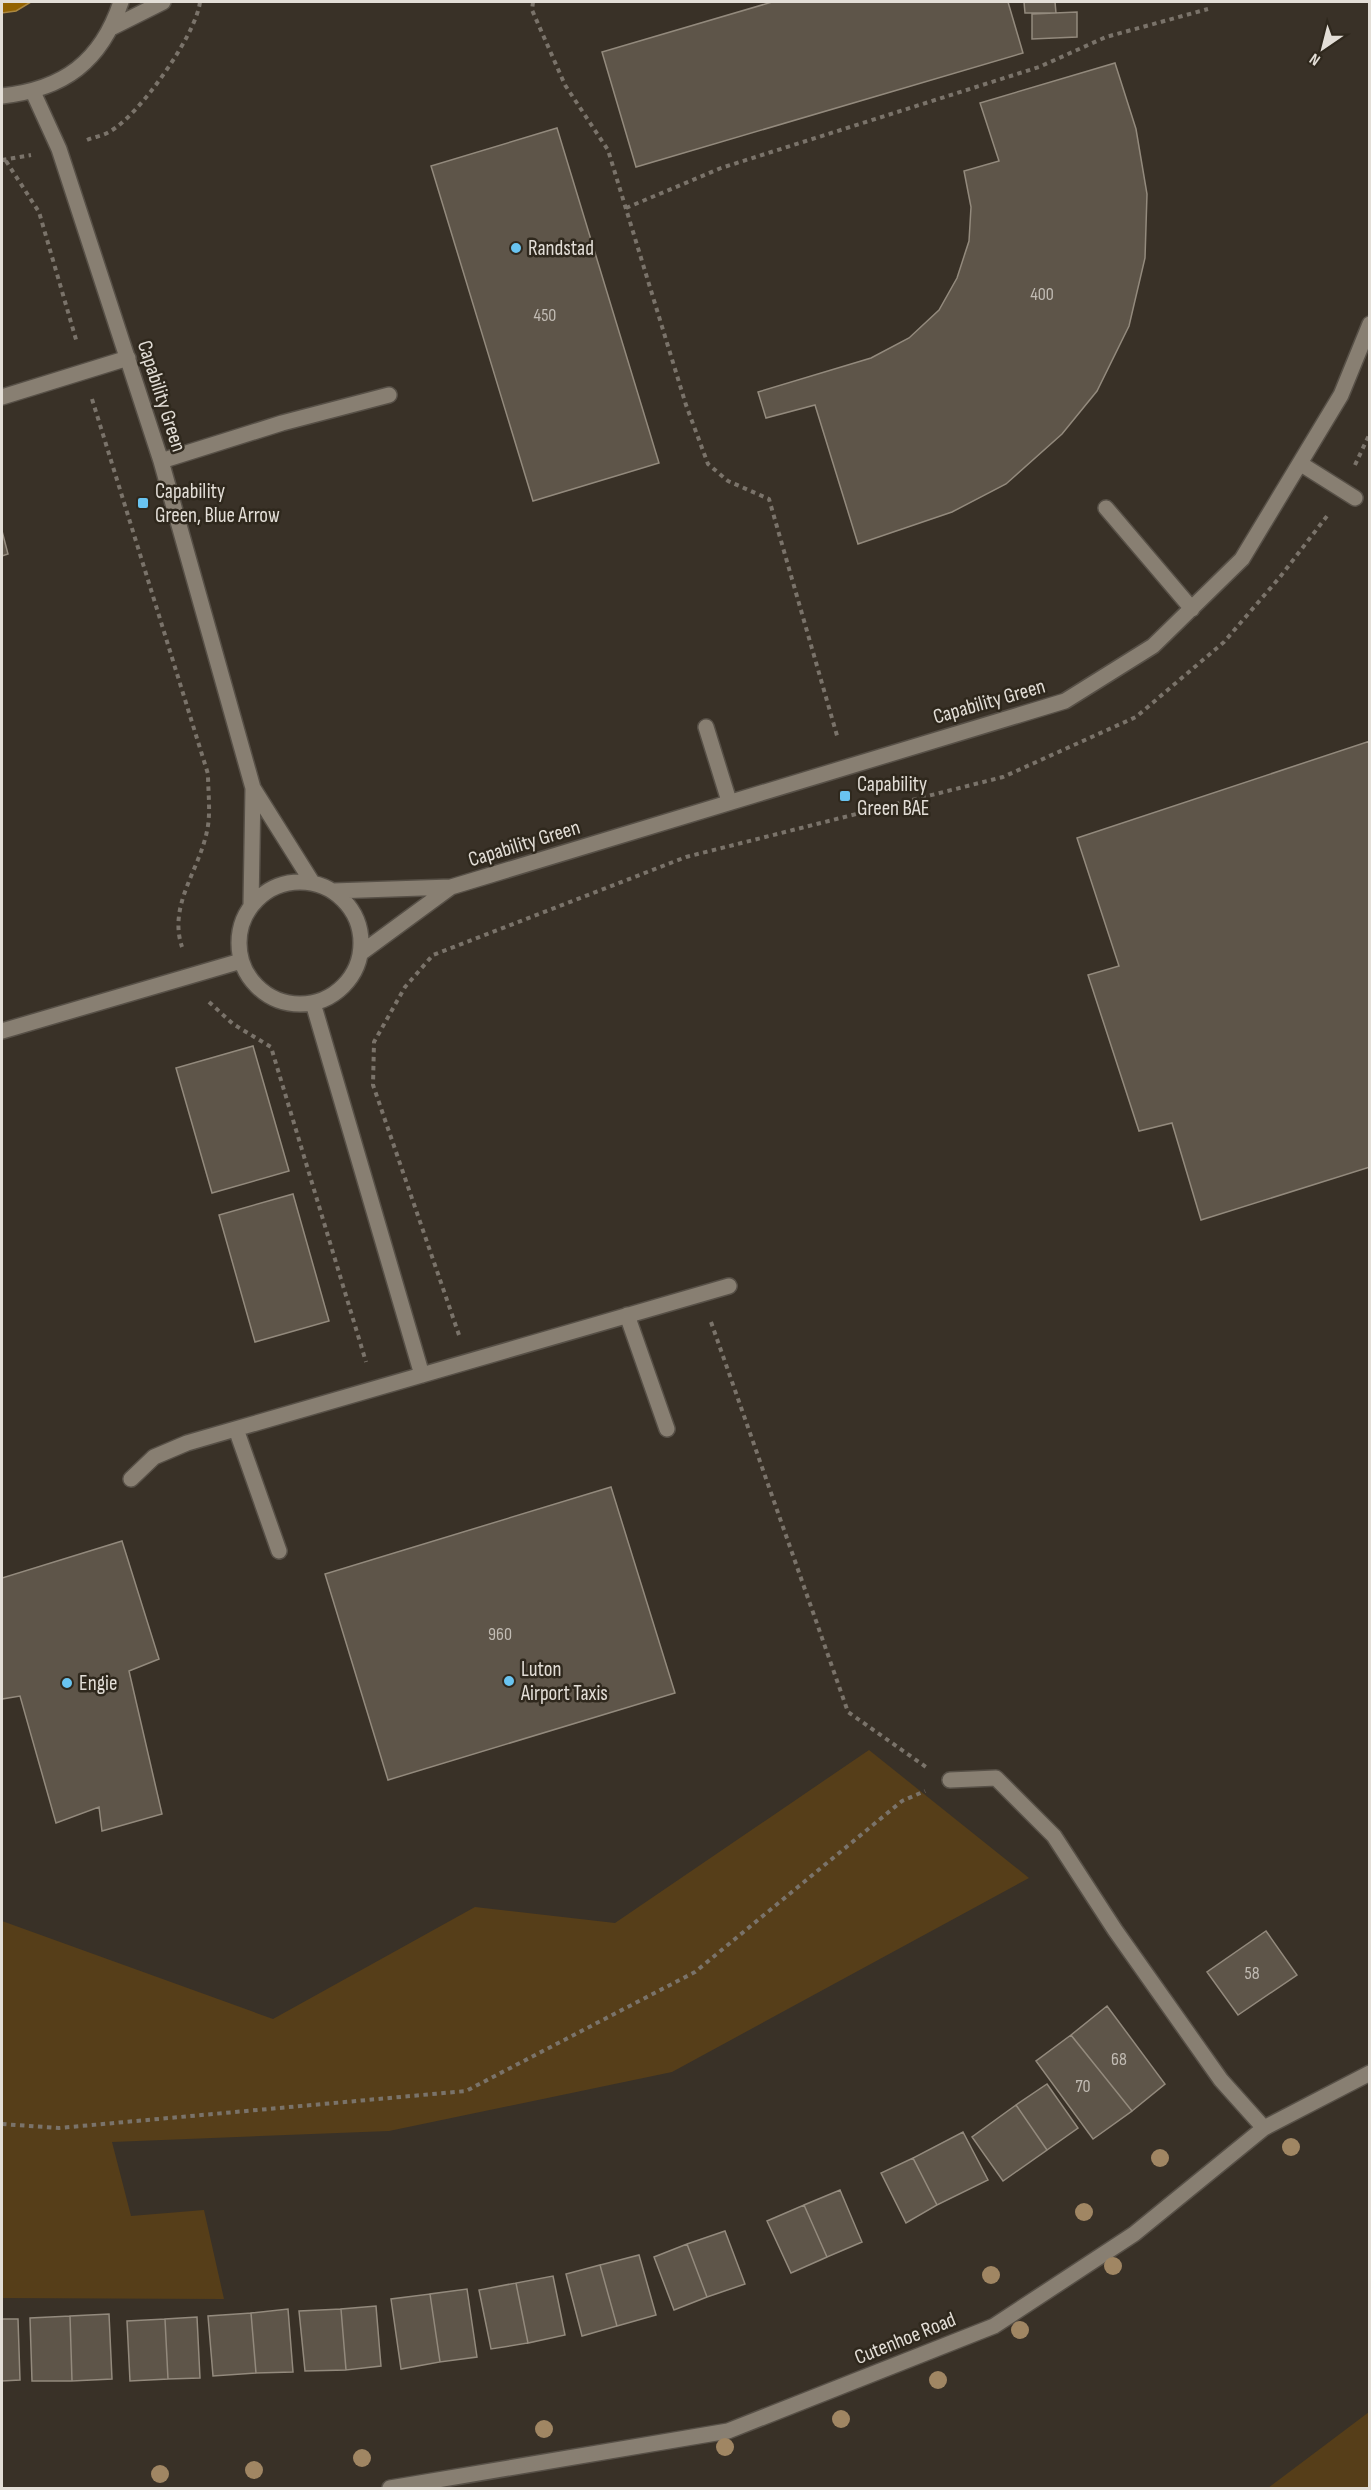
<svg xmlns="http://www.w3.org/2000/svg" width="1371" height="2490" viewBox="0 0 1371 2490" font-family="'Sofia Sans Condensed',sans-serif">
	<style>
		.green { fill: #563e19 }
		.water { fill: #936200; stroke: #ab8740; stroke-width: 1.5 }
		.building { fill: #5e5549; stroke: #938a7d; stroke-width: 1.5 }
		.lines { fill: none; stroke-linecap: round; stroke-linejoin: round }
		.minor-casing { stroke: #575047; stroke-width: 18 }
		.path { stroke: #7a736a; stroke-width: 4; stroke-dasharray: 4.5 4.5; stroke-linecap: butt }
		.minor { stroke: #887f72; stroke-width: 15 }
		.tree { fill: #a08663 }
		.poi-dot { fill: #69c4f1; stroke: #2f281d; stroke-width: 2 }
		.labels { text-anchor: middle; stroke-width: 5; stroke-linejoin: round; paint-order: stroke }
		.number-label { font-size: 18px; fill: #c2bcb4 }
		.poi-label { font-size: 21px; fill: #e3ded7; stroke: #2f281d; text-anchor: start }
		.street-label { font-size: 21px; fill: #e3ded7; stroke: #2f281d }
	</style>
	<rect width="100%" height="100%" fill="#393127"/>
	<path class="green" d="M869,1750L1029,1878L672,2072L389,2131L112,2142L131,2216L204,2210L224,2299L2,2298V1921L273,2019L475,1907L615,1923Z
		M1369,2412V2488H1268Z"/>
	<path class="water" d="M2,2H31L16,11L2,13Z"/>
	<path class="building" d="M772,2H1008L1023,53L636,167L602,52Z
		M1024,2H1055L1056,13H1025Z
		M1077,12V37L1032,39V14Z
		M1115,63L1136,129L1147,194L1145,258L1129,326L1097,391L1062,434L1006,484L952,512L858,544L815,405L766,418L758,392L871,358L909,338L939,310L957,278L969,241L971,207L964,171L999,161L980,103Z
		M557,128L659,463L533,501L431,166Z
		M2,531L8,554L2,556Z
		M1370,741V1167L1201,1220L1172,1123L1139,1131L1088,975L1119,966L1077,838Z
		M253,1046L289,1171L212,1193L176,1068Z
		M293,1194L329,1321L255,1342L219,1215Z
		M611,1487L675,1693L388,1780L325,1574Z
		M122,1541L159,1659L129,1671L162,1814L102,1831L99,1807L56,1823L20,1696L2,1699V1578Z
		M1266,1931L1297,1975L1238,2015L1207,1972Z
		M1107,2006L1165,2084L1132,2111L1071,2035Z
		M1071,2035L1132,2111L1093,2139L1036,2061Z
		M1047,2084L1078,2128L1047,2150L1016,2105Z
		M1016,2105L1047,2150L1003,2181L972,2137Z
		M963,2132L988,2180L937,2205L913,2158Z
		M913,2158L937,2205L906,2223L881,2173Z
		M840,2190L862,2242L827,2257L804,2205Z
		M804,2205L827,2257L791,2273L767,2221Z
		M725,2231L745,2284L707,2297L687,2244Z
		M687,2244L707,2297L674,2310L654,2257Z
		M639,2255L656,2315L617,2326L600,2265Z
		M600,2265L617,2326L582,2336L566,2274Z
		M553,2276L565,2335L528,2343L516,2283Z
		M516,2283L528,2343L491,2349L479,2290Z
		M467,2289L477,2357L440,2362L430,2294Z
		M430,2294L440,2362L401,2369L391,2299Z
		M376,2306L381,2366L346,2370L341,2309Z
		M288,2309L293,2372L256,2373L251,2313Z
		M341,2309L346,2370L305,2371L299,2311Z
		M251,2313L256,2373L213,2376L208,2316Z
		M109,2314L112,2379L72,2381L70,2316Z
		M70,2316L72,2381H32L30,2318Z
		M197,2317L200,2378L168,2379L165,2319Z
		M2,2319H18L20,2380L2,2381Z
		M165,2319L168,2379L130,2381L127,2321Z"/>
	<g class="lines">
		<defs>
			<path id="minor" d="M113,27L163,2
				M33,92L59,149L161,461L253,788
				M2,96C64,89 101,62 121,2
				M2,397L128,358
				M161,461L282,423L389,395
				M1301,464L1355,498
				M1106,508L1192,609
				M706,727L729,801
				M239 943a61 61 0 1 1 122 0a61 61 0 1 1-122 0Z
				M451,887L1065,701L1153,646L1242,559L1341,395L1370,324
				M333,891L451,887L361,953
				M251,906L253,788L312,882
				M313,1003L422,1375
				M2,1031L241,961
				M627,1315L667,1429
				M236,1429L279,1551
				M131,1479L154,1457L187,1443L729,1286
				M950,1780L996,1778L1054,1836L1115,1930L1221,2080L1264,2128
				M390,2488L728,2431L994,2326L1134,2234L1264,2128L1370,2073"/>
		</defs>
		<use href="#minor" class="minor-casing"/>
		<path class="path" d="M533,2L532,10L565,85L608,150L686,405L708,464L728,481L769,499L838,739
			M87,140C94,137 102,136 109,132C139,116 196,35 200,2
			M2,160L31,155
			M6,161L39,212L77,343
			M626,208L721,168L1039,67L1106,37L1208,9
			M92,399L208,774C208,792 211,814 207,831C199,871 168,905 182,947
			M1355,465L1370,433
			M209,1002L233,1024L271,1047L366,1362
			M711,1322L848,1712L926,1767
			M459,1335L373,1085L374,1042L405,987L433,955L686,857L1003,777L1136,717L1224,642L1280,577L1327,516
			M2,2124L59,2128L466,2091L695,1972L902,1801L925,1791"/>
		<use href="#minor" class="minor"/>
	</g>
	<g class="tree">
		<circle cx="1291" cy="2147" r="9"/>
		<circle cx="1160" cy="2158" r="9"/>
		<circle cx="1084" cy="2212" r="9"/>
		<circle cx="1113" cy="2266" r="9"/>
		<circle cx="991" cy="2275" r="9"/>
		<circle cx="1020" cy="2330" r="9"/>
		<circle cx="938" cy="2380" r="9"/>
		<circle cx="841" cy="2419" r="9"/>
		<circle cx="544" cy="2429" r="9"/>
		<circle cx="725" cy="2447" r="9"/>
		<circle cx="362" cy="2458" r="9"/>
		<circle cx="254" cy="2470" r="9"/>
		<circle cx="160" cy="2474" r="9"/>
	</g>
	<g class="poi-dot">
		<circle cx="516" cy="248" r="6"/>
		<rect x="137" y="497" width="12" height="12" rx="3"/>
		<rect x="839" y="790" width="12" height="12" rx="3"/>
		<circle cx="509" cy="1681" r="6"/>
		<circle cx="67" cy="1683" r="6"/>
	</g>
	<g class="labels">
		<g class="number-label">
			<text x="1042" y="300">400</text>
			<text x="545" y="321">450</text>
			<text x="500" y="1640">960</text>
			<text x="1252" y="1979">58</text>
			<text x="1119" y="2065">68</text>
			<text x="1083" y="2092">70</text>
		</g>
		<g class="poi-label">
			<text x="528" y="255">Randstad</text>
			<text x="155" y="498">Capability<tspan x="155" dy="24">Green, Blue Arrow</tspan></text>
			<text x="857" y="791">Capability<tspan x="857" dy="24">Green BAE</tspan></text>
			<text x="521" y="1676">Luton<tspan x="521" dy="24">Airport Taxis</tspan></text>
			<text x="79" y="1690">Engie</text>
		</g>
		<g class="street-label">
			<text transform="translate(162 396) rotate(72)" y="7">Capability Green</text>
			<text transform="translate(989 701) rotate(-16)" y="7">Capability Green</text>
			<text transform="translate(524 843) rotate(-17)" y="7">Capability Green</text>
			<text transform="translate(905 2338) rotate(-22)" y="7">Cutenhoe Road</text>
		</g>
	</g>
	<rect width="1371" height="2490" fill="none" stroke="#e3ded7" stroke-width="6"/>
	<g transform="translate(1323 48) rotate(215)" stroke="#2f281d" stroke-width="4.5" paint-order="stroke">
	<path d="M0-4.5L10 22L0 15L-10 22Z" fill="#e3ded7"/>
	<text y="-9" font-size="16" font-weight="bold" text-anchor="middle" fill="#e3ded7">N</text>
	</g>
</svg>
